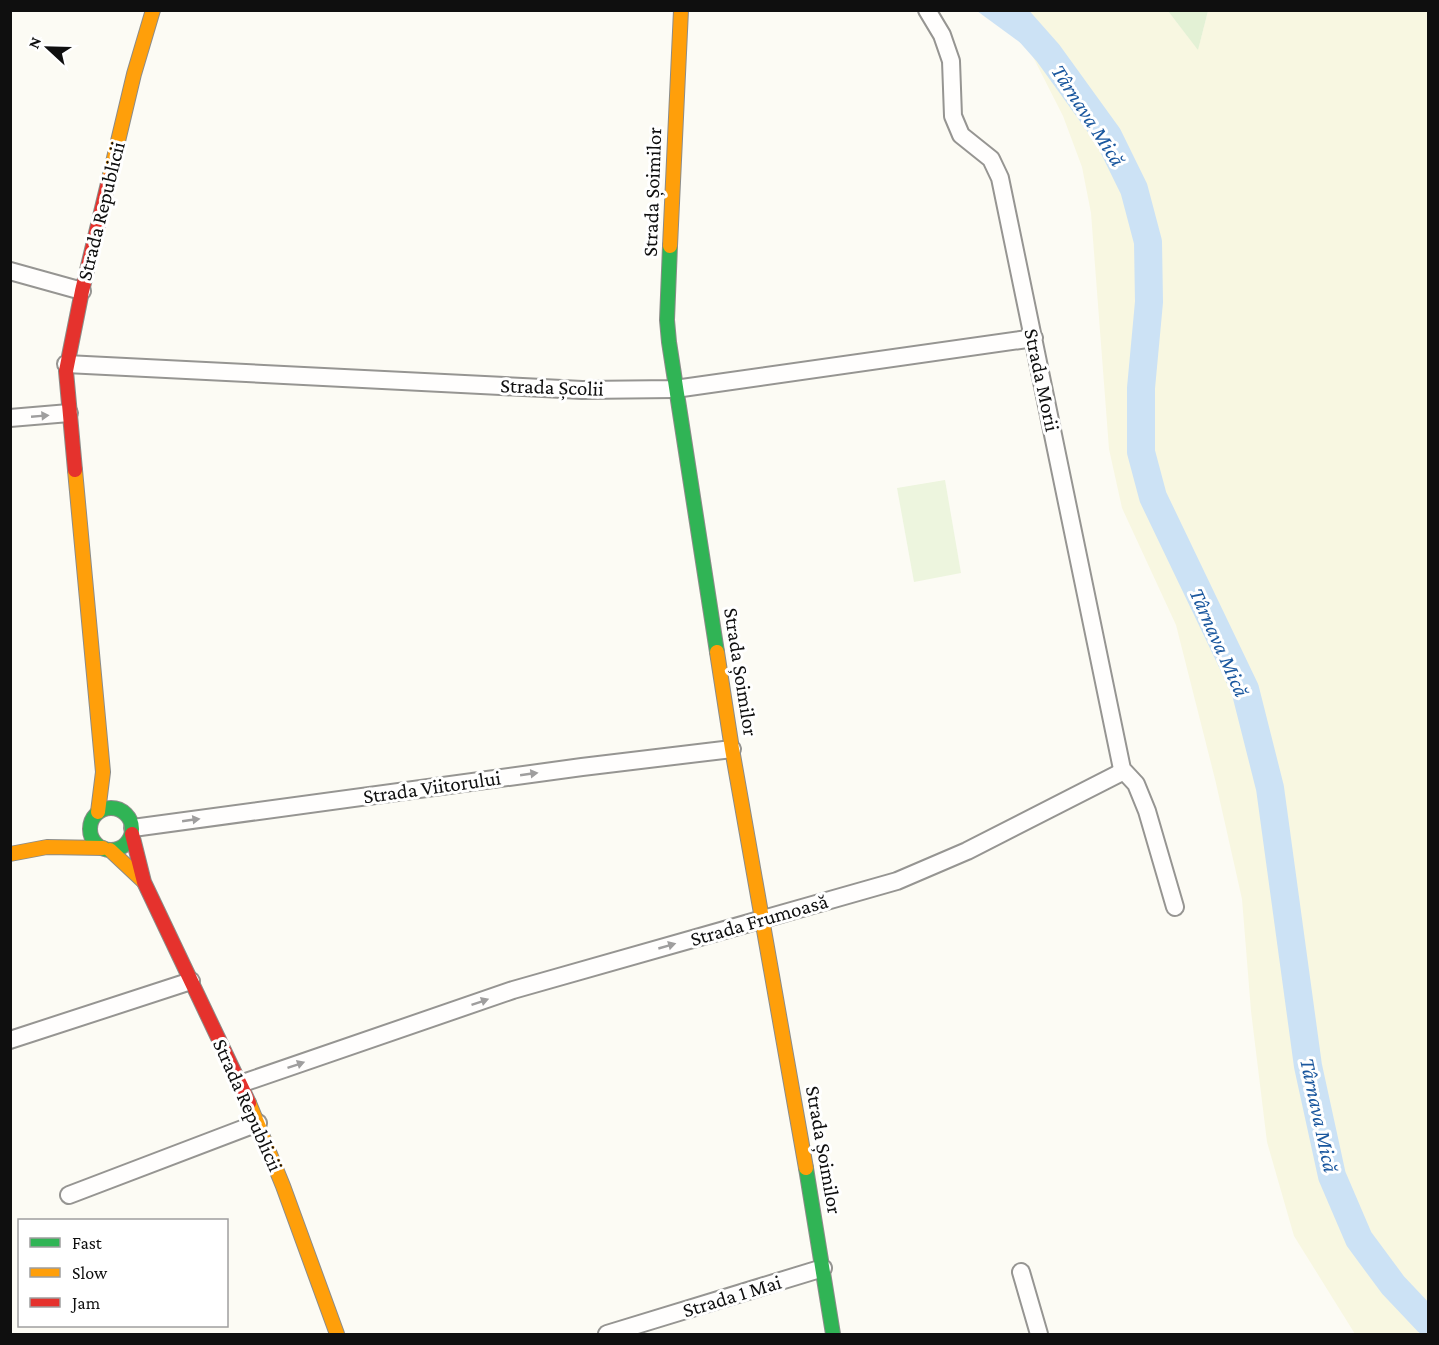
<svg xmlns="http://www.w3.org/2000/svg" width="1439" height="1345" viewBox="0 0 1439 1345" font-family="'Crimson Pro',serif">
	<style>
		.farmland { fill: #f8f7e1 }
		.green { fill: #e3f1d5 }
		.pitch { fill: #edf5de }
		.water { fill: #cce2f5 }
		.lines { fill: none; stroke-linecap: round; stroke-linejoin: round }
		.river { stroke: #cce2f5; stroke-width: 28 }
		.street-casing { stroke: #969592; stroke-width: 20 }
		.fast-casing { stroke: #8c8c89; stroke-width: 16 }
		.slow-casing { stroke: #8c8c89; stroke-width: 16 }
		.jam-casing { stroke: #8c8c89; stroke-width: 16 }
		.street { stroke: #fffefd; stroke-width: 16 }
		.fast { stroke: #30b455; stroke-width: 14 }
		.slow { stroke: #ff9f0a; stroke-width: 14 }
		.jam { stroke: #e5322d; stroke-width: 14 }
		.oneway { fill: #9f9e9e }
		.labels { text-anchor: middle; stroke-width: 6; stroke-linejoin: round; paint-order: stroke }
		.street-label { font-size: 21px; fill: #0f0f0f; stroke: #fff }
		.water-label { font-size: 22px; font-style: italic; fill: #1a579e; stroke: #fff }
	</style>
	<rect width="100%" height="100%" fill="#fcfbf4"/>
	<path class="farmland" d="M1025,11H1168L1198,49L1208,11H1428V1334H1355L1294,1236L1267,1142L1251,1011L1242,899L1215,779L1176,625L1122,508L1109,449L1091,213L1082,167L1063,116L1029,49L1047,38Z"/>
	<path class="green" d="M1168,11H1208L1198,50Z"/>
	<path class="pitch" d="M945,480L961,573L914,582L897,488Z"/>
	<path class="water" d="M977,11H1025L1048,38L1029,49Z"/>
	<g class="lines">
		<path class="river" d="M1010,10L1048,53L1108,136L1134,189L1148,242L1149,302L1141,388V452L1153,497L1245,689L1270,788L1308,1066L1332,1176L1359,1239L1393,1285L1428,1322"/>
		<defs>
			<path id="street" d="M927,10L942,35L951,61L953,116L961,135L991,159L1000,178L1122,769
				M10,271L82,291
				M66,364L582,390L675,389L1034,338
				M10,418L69,413
				M1122,769L1136,784L1147,811L1175,907
				M133,828L582,767L732,749
				M10,1040L191,981
				M240,1084L513,990L897,881L967,851L1118,774L1122,769
				M69,1195L258,1123
				M1021,1272L1039,1334
				M607,1334L823,1268"/>
			<path id="fast" d="M670,246L667,320L669,342L717,652
				M90 829a21 21 0 1 1 42 0a21 21 0 1 1-42 0Z
				M806,1168L833,1334"/>
			<path id="slow" d="M109,179L134,74L153,10
				M670,246L681,10
				M75,470L103,772L98,812
				M717,652L732,749L806,1168
				M110,850L143,881
				M10,854L47,847L103,848
				M249,1103L283,1186L337,1334"/>
			<path id="jam" d="M75,470L66,371L82,291L109,179
				M132,834L144,882L249,1103"/>
		</defs>
		<use href="#street" class="street-casing"/>
		<use href="#fast" class="fast-casing"/>
		<use href="#slow" class="slow-casing"/>
		<use href="#jam" class="jam-casing"/>
		<use href="#street" class="street"/>
		<use href="#fast" class="fast"/>
		<use href="#slow" class="slow"/>
		<use href="#jam" class="jam"/>
	</g>
	<defs><path id="oneway-solid" d="M-6-.8H1V-3.2L6.5 0L1 3.2V.8H-6Z" transform="scale(1.5)"/></defs>
	<g class="oneway">
		<use href="#oneway-solid" transform="translate(40 416) rotate(-5)"/>
		<use href="#oneway-solid" transform="translate(529 774) rotate(-8)"/>
		<use href="#oneway-solid" transform="translate(191 820) rotate(-8)"/>
		<use href="#oneway-solid" transform="translate(667 946) rotate(-16)"/>
		<use href="#oneway-solid" transform="translate(480 1002) rotate(-19)"/>
		<use href="#oneway-solid" transform="translate(296 1065) rotate(-19)"/>
	</g>
	<g class="labels">
		<g class="street-label">
			<text transform="translate(652 192) rotate(-88)" y="7">Strada Șoimilor</text>
			<text transform="translate(101 211) rotate(-76)" y="7">Strada Republicii</text>
			<text transform="translate(1042 380) rotate(78)" y="7">Strada Morii</text>
			<text transform="translate(552 387) rotate(2)" y="7">Strada Școlii</text>
			<text transform="translate(741 672) rotate(81)" y="7">Strada Șoimilor</text>
			<text transform="translate(432 787) rotate(-8)" y="7">Strada Viitorului</text>
			<text transform="translate(759 920) rotate(-16)" y="7">Strada Frumoasă</text>
			<text transform="translate(248 1105) rotate(66)" y="7">Strada Republicii</text>
			<text transform="translate(824 1150) rotate(80)" y="7">Strada Șoimilor</text>
			<text transform="translate(732 1296) rotate(-17)" y="7">Strada 1 Mai</text>
		</g>
		<g class="water-label">
			<text transform="translate(1089 115) rotate(57)" y="8">Târnava Mică</text>
			<text transform="translate(1220 642) rotate(66)" y="8">Târnava Mică</text>
			<text transform="translate(1320 1115) rotate(78)" y="8">Târnava Mică</text>
		</g>
	</g>
	<rect width="1439" height="1345" fill="none" stroke="#0f0f0f" stroke-width="24"/>
	<rect x="18" y="1219" width="210" height="108" fill="#ffffff" stroke="#9f9f9f" stroke-width="1.5"/>
	<rect x="30" y="1238" width="30" height="9" fill="#30b455" stroke="#9f9f9f" stroke-width="1.5"/>
	<text x="72" y="1249" font-size="18" fill="#0f0f0f">Fast</text>
	<rect x="30" y="1268" width="30" height="9" fill="#ff9f0a" stroke="#9f9f9f" stroke-width="1.5"/>
	<text x="72" y="1279" font-size="18" fill="#0f0f0f">Slow</text>
	<rect x="30" y="1298" width="30" height="9" fill="#e5322d" stroke="#9f9f9f" stroke-width="1.5"/>
	<text x="72" y="1309" font-size="18" fill="#0f0f0f">Jam</text>
	<g transform="translate(48 48) rotate(292)" stroke="#ffffff" stroke-width="4.5" paint-order="stroke">
	<path d="M0-4.5L10 22L0 15L-10 22Z" fill="#0f0f0f"/>
	<text y="-9" font-size="16" font-weight="bold" text-anchor="middle" fill="#0f0f0f">N</text>
	</g>
</svg>
